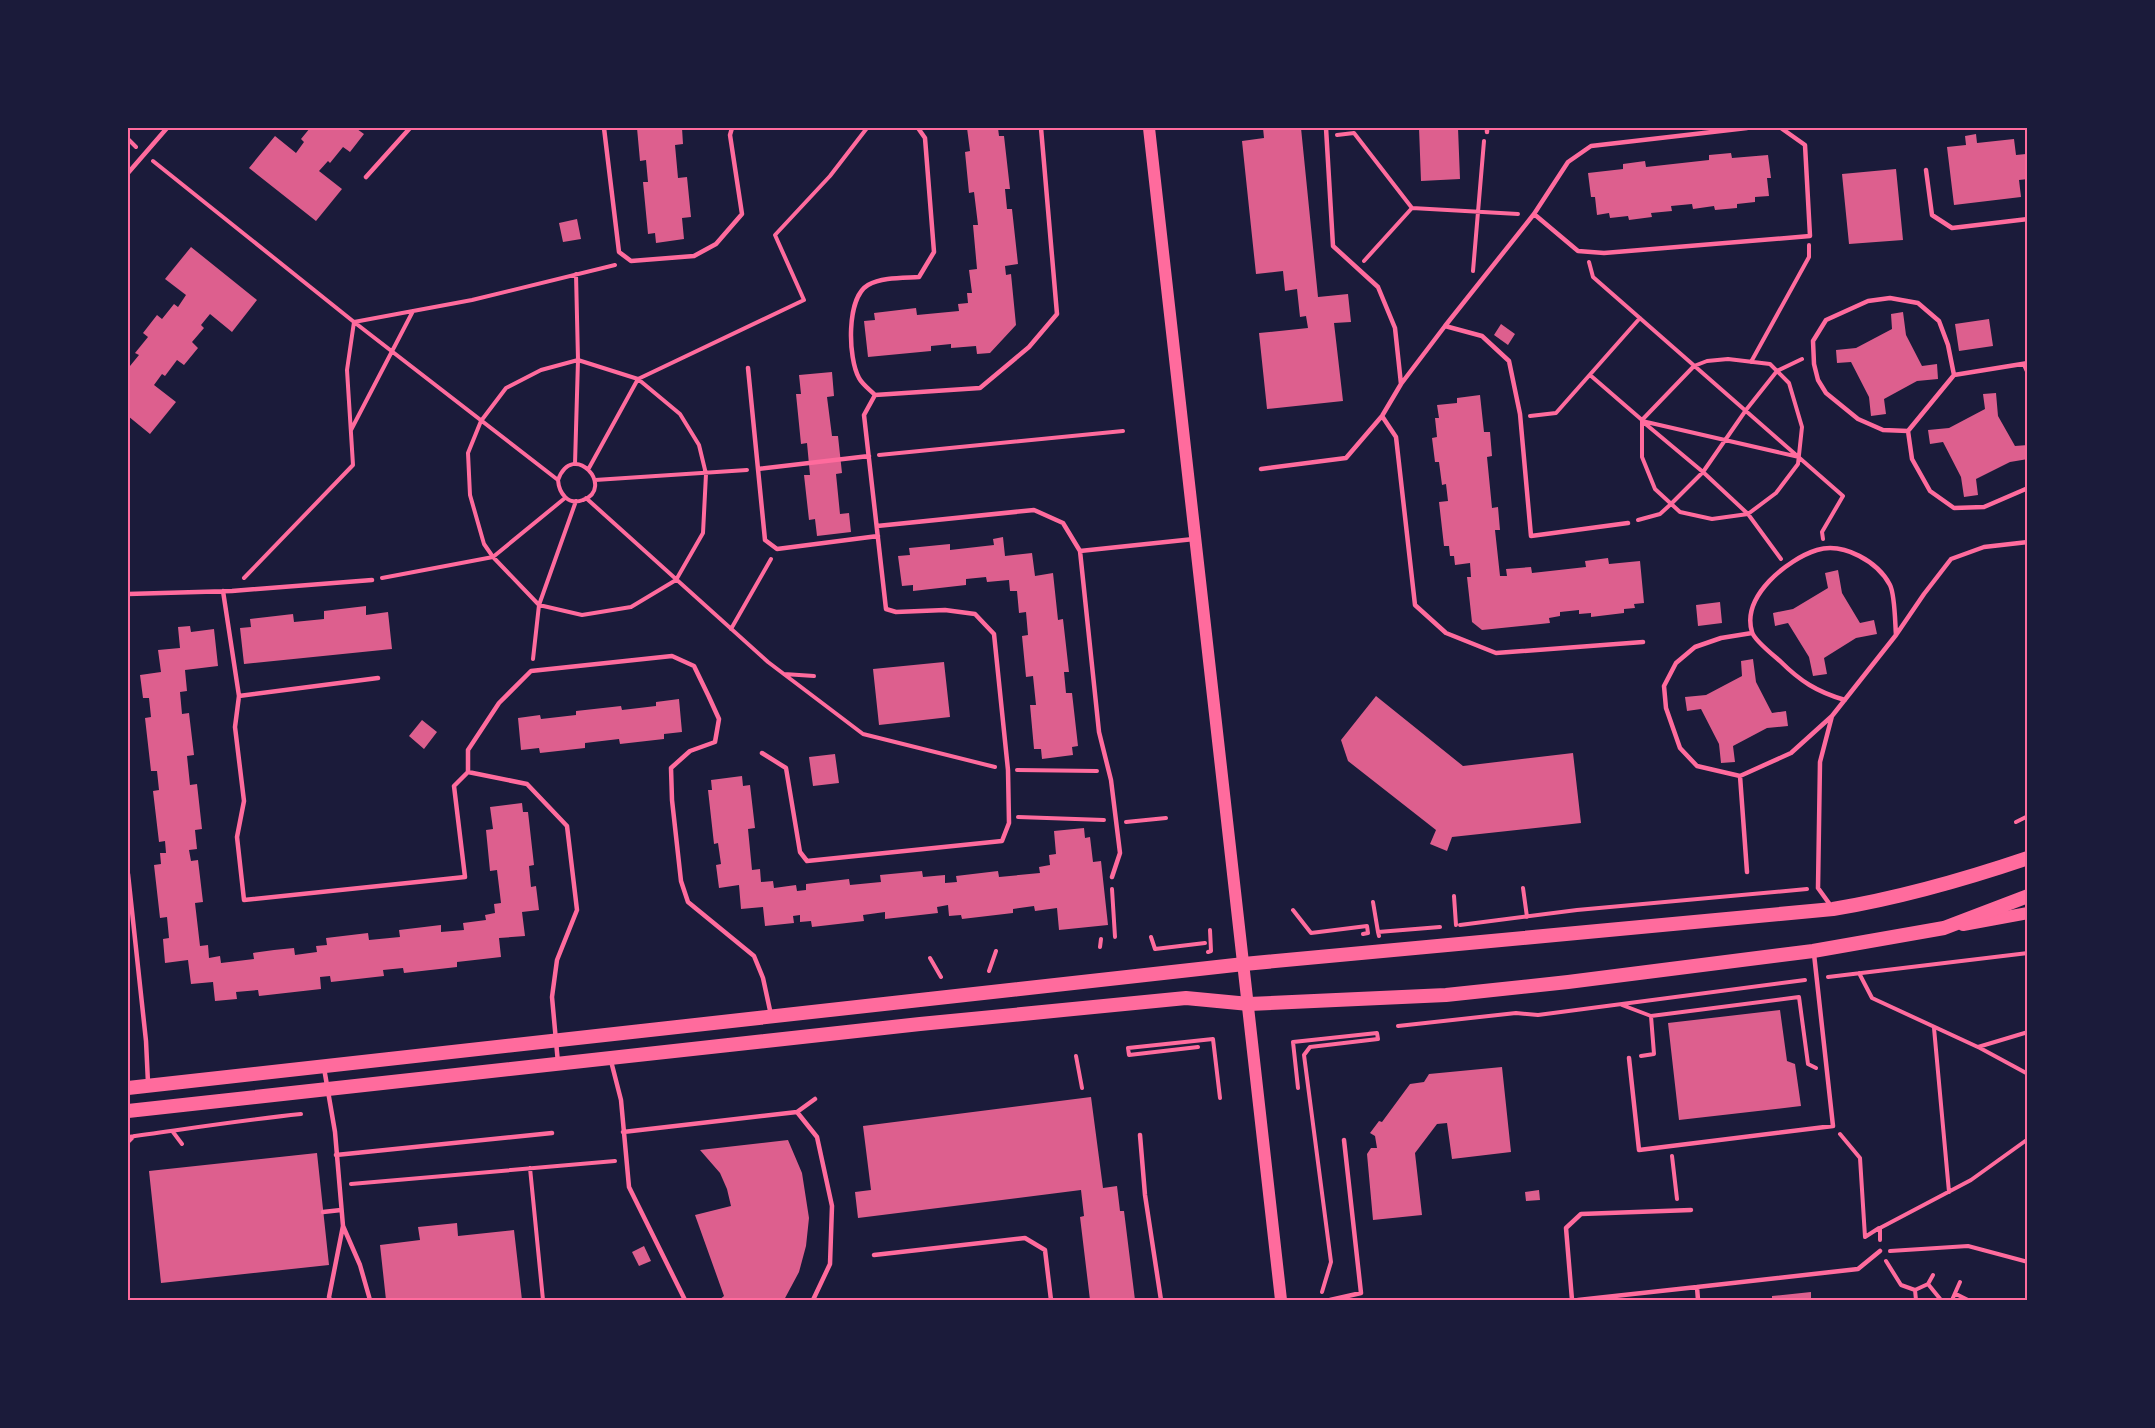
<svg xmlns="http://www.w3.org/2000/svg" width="2155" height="1428" viewBox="0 0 2155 1428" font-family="Ubuntu,sans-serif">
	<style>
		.building { fill: #dd5f8e }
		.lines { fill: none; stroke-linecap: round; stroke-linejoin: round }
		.path { stroke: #ff6b9d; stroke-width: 4 }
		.service { stroke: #ff6b9d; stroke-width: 4.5 }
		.secondary { stroke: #ff6b9d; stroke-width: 12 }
		.primary { stroke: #ff6b9d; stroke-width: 14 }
		.neatline { fill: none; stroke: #ff6b9d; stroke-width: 2 }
	</style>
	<rect width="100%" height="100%" fill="#1b1b3a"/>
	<path class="building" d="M310,128H359L357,129L364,134L350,152L343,147L330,163L328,161L319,171L342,189L316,221L249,168L275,136L296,153L304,142L301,139Z
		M637,128H682L683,144L675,145L678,178L687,177L691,217L682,218L684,239L656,243L655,233L648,234L643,182H648L646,160L640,161Z
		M967,128H998L999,136H1004L1010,189H1005L1007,209H1012L1018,264L1005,266L1006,275L1011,274L1016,325L990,353L977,354L976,346L951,348V344L931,346V351L868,357L864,321L875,320L874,313L916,308L917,315L959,311L958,304L968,303L967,293H972L969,270L977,269L973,225H978L974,192L969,193L965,152L970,151Z
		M1263,128H1301L1318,297L1348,294L1351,322L1334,323L1343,401L1267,409L1259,333L1308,328L1306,316L1300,317L1297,289L1285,291L1283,271L1256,274L1242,141L1264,138Z
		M1419,128H1458L1460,179L1421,181Z
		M1976,134L1977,143L2014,139L2016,155L2026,154L2028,179L2019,180L2021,197L1954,205L1947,147L1966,145L1965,136Z
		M1731,153L1732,158L1768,155L1771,178H1767L1769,196L1755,197V202L1737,204V208L1715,210L1714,206L1693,209L1692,204L1671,206L1672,211L1651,213L1652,217L1629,220L1628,216L1610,218L1609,213L1597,215L1595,197H1591L1588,173L1623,169V164L1645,161L1646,167L1709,160V155Z
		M1896,169L1903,240L1849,244L1842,174Z
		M577,219L581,239L563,242L559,223Z
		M191,247L257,300L232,332L210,314L201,325L204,328L192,342L198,348L184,365L177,360L165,376L162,374L154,385L176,402L150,434L128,416V364L130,366L139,355L135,353L148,337L143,333L157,315L162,319L174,304L178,307L186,295L165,279Z
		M1903,312L1906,335L1922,366L1937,364L1938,379L1917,381L1884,399L1886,414L1871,416L1869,397L1851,362L1837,363L1836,350L1856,348L1892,329L1891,314Z
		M1989,319L1993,346L1959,351L1955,324Z
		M1501,324L1515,334L1508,345L1494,335Z
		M832,372L834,396L827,397L832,436H838L842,473L836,474L840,514L849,513L851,532L817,536L815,519L809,520L804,475H810L807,443L801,444L796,394H801L799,375Z
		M1996,393L1998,416L2015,446L2028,445V459L2010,462L1976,479L1978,495L1964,497L1961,477L1943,442L1930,444L1928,430L1949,428L1985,409L1983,394Z
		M1480,395L1484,432H1490L1492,456L1487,457L1492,508L1498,507L1500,530H1495L1500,576H1507L1506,569L1531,567L1532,573L1586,567L1585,561L1608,558L1609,564L1640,561L1644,603L1634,604L1635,608L1624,609V613L1591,617V613L1579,614V610L1560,612V616L1549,618L1550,623L1482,630L1472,622L1467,577H1471L1470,563L1455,565L1454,556H1450L1449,546H1444L1439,502L1448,501L1446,484L1442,485L1439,462H1435L1432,438L1437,437L1435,418H1439L1437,405L1457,403V398Z
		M1003,537L1005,556L1032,553L1035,576L1053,573L1058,620L1063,619L1069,672H1064L1066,693H1072L1078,746L1072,747L1073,755L1042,759L1041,749H1034L1030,705H1036L1033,676L1026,677L1022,636L1028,635L1026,612L1019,613L1017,591H1010L1009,580L987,582L986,577L966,579V585L913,591V585L902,586L898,556L910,555L909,548L950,544V550L994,545L993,539Z
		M1838,570L1842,593L1860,623L1874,620L1877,634L1856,638L1824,658L1827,674L1813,676L1809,657L1788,623L1775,626L1773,613L1793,609L1828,588L1825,573Z
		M1720,602L1722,623L1698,626L1696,605Z
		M366,606V615L388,612L392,649L244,664L240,628L251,627L250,619L293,614L294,622L324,619V611Z
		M190,626L191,632L214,629L218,666L185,670L187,691L180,692L182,714L189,713L194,755L187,756L190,785L197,784L202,829L195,830L197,849L189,850L191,861L198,860L203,902L195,903L200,946L208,945L209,958L220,956L221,963L254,959L253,953L274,950L294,948L295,955L317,952L316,946L327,945L326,938L368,933L369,940L400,937L399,930L441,925V932L464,930L463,923L486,920L485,915L495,913L494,904L501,903L497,870L490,871L486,830L493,829L490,807L522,803L523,812H528L534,865L529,866L531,887L536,886L539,910L522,912L525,936L499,938L501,957L457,962V967L404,973L403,968L383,970L384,976L331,982L330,976L320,977L321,989L259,996L258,990L236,992L237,999L215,1001L213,982L191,984L188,960L165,963L163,939L169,938L167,917L160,918L154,865L161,864L160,853H166L165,841L159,842L153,791L159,790L157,771H151L145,718L151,717L149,698H143L140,675L161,672L158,650L180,648L178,627Z
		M1753,659L1756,682L1772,713L1786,711L1788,726L1767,728L1733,746L1735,762L1721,763L1719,744L1701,709L1687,711L1685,697L1706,695L1742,676L1741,661Z
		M944,662L950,717L879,725L873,669Z
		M1376,696L1463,766L1573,753L1581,823L1452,837L1447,851L1430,844L1436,830L1348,761L1341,740Z
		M679,699L682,732L664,734V739L620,744L619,739L585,743V748L540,753L539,748L521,750L518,718L540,715L541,719L576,715V711L621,706L622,710L656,706V702Z
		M422,720L437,732L424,749L409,736Z
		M835,754L839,783L813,786L809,757Z
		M742,776L743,786L750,785L755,828L748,829L752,870L760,869L761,882L773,881L774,888L796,885L797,891L806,890V884L849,879L850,885L881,882L880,875L922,871L923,877L945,875V883L957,882L956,876L998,871L999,877L1040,873L1039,867L1050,865L1049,855L1056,854L1054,831L1084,828L1085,838L1090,837L1093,862L1101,861L1108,925L1059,930L1057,908L1035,911L1034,906L1013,909V913L962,919L961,915L949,916L948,905L937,907L938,913L885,919V912L863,915L864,921L812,927L811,921L800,922V915L793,916L794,923L765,926L763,907L741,909L739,885L719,888L716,865L721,864L718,843L714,844L708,790H712L711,780Z
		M1780,1010L1787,1061L1795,1064L1801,1106L1679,1120L1668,1023Z
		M1502,1067L1511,1152L1452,1159L1447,1123L1437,1124L1415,1153L1422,1215L1373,1220L1367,1154L1371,1148H1377L1375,1136L1370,1133L1379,1121L1382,1122L1410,1084L1424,1082L1429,1074Z
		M1091,1097L1103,1188L1117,1186L1120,1211H1124L1135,1300H1090L1080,1217L1084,1216L1081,1190L858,1218L855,1192L871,1190L863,1126Z
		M788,1140L802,1173L809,1218L806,1246L799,1272L784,1300H719L724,1296L695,1215L731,1206L727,1189L720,1173L700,1150Z
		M317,1153L329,1265L161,1283L149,1171Z
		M1539,1190L1540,1200L1526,1201L1525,1192Z
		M457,1223L458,1236L514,1230L522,1300H386L380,1245L420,1240L418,1227Z
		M644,1246L651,1261L639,1266L632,1252Z
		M1811,1292V1300H1772V1296Z"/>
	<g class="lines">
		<path class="path" d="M1337,135L1354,133L1412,208L1518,214
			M128,139L136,147
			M153,161L354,322L558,480C559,493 568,506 583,500C616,488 573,439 558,480
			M1364,261L1412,208
			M1589,262L1593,277L1843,496L1822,532L1823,539
			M1473,271L1484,141
			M578,360L638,379L680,414L699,445L706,474L703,533L676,580L631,607L582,615L539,605L493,557L484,544L470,495L468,453L481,421L506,388L541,370Z
			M1751,362L1809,257V245
			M1590,375L1642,420V457L1655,489L1680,512L1712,519L1748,514L1776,493L1798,464L1802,427L1789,383L1770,364L1728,359L1707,361L1694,366L1642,420
			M1530,416L1556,413L1640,318
			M1642,421L1703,472L1748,514L1781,559
			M1642,421L1799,457
			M351,430L413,311
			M879,455L1123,431
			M575,464L578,360L576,274
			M589,468L638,379L804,300L775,235L830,176L867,128
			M595,480L747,470
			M586,498L768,662L863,734L995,767
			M1638,520L1660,514L1671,504L1703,472L1746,410L1777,371L1802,359
			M244,578L353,465L347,370L354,322L472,300L615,265
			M382,578L493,557L565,498
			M731,629L771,559
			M533,659L539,605L576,501
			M784,674L814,676
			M1017,770L1097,771
			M1018,817L1104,820
			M1126,822L1166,818
			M2016,822L2028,816
			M1523,888L1527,917
			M1112,889L1115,937
			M1454,896L1456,925
			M1373,902L1378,932
			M1293,910L1311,933L1367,926L1368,933L1363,934
			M1460,925L1577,910L1807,889
			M1379,936L1378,932L1440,927
			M1151,937L1155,949L1205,943
			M1100,947L1101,939
			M1208,952L1211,951L1210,930
			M930,958L941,977
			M989,971L996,951
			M1859,973L1872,998L1980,1048L2028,1074
			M1828,977L2028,953
			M1622,1005L1651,1016L1654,1054L1641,1056
			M1651,1016L1799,997L1808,1064L1816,1068
			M1398,1026L1516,1013L1538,1015L1805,980
			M1934,1028L1949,1192
			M1198,1047L1129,1055L1128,1048L1213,1039L1220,1098
			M1978,1047L2028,1032
			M1076,1056L1082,1088
			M1298,1088L1293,1042L1377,1033L1378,1039L1310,1047L1304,1055L1331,1262L1322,1292
			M173,1132L182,1144
			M1840,1134L1860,1158L1865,1237L1879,1228
			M128,1137C186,1129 243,1120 301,1114
			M128,1142L134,1136
			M1672,1156L1677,1199
			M530,1168L543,1300
			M351,1184L615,1161
			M1880,1240V1228L1971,1180L2028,1139
			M1890,1251L1968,1246L2028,1262
			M1886,1261L1901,1285L1915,1290L1928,1284L1933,1275
			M1928,1284L1941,1300
			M1915,1290L1916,1300
			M1956,1294L1968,1300
			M1952,1300L1960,1282"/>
		<path class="service" d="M604,128L619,252L631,261L694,256L716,244L742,214L730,135L732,128
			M918,128L925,138L934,252L919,277C903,278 882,277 868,285C846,298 848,358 859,378C862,384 870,390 875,395L980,388L1029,347L1057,314L1041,128
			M1487,128V132
			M1926,170L1932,215L1952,228L2028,219
			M128,173L167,128
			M366,177L410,128
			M1534,214L1578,251L1604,253L1810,236L1805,145L1781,128
			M1445,326L1482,336L1509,361L1520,414L1531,536L1628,523
			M2024,364L2028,373
			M748,368L765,540L777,549L878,536
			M1954,375L1948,345L1939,321L1918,303L1890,298L1868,301L1826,320L1813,341L1814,364L1818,380L1826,393L1858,419L1883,430L1908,431L1954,375L2028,363
			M1401,384L1445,326L1534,214L1568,162L1591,146L1747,128
			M1382,416L1396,437L1415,605L1446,633L1496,653L1643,642
			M1908,431L1912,459L1930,491L1954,508L1984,507L2028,488
			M758,469L869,456
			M1261,469L1346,458L1382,416L1401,384L1395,328L1378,287L1333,246L1326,128
			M877,526L1034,510L1063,523L1080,551L1099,732L1111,780L1120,853L1112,877
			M1080,551L1194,539
			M223,591L239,696L235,727L244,801L237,837L244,900L465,877L454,786L468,772
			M128,594L232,591L372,580
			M1752,633L1721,638L1695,647L1676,663L1664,686L1666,708L1680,748L1697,766L1740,776L1791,753L1832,716L1896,635L1924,594L1951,559L1984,547L2028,542
			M239,696L378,678
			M1845,700C1817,692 1800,681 1780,661C1773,655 1754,640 1752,632C1741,596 1788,559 1817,550C1844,542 1878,562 1890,585C1895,595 1895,622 1896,635
			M762,753L786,768L800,852L807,861L1002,841L1009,823L1008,770L994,634L975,614L945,610L896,612L886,609L864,415L875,395
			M1740,776L1747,872
			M128,874L146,1041L148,1083
			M1831,906L1818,888L1820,762L1832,716
			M1629,1058L1639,1150L1833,1126L1814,954
			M611,1061L621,1100L629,1187L685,1300
			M558,1063L552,997L557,960L577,910L567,826L527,784L468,772V750L499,703L531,671L672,656L694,666L709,697L719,719L715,742L690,751L671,768L672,800L681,881L688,902L754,956L763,978L771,1015
			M324,1068L335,1132L343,1226L360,1265L370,1300
			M797,1112L815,1099
			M623,1132L797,1112L817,1137L832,1206L830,1264L813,1300
			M1140,1135L1145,1195L1161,1300
			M336,1155L552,1133
			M323,1212L341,1210
			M874,1255L1025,1238L1045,1250L1051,1300
			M1697,1287L1858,1269L1880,1251
			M330,1300L329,1297L343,1226
			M1330,1300L1361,1293L1344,1140
			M1572,1300L1566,1228L1581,1214L1691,1210
			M1578,1300L1697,1287L1698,1300"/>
		<path class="secondary" d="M1149,128L1281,1300
			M1963,925L2028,913"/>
		<path class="primary" d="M128,1088L1244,964L1833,909C1900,898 1963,880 2028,858
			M128,1111L920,1024L1186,998L1249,1004L1446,995L1568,982L1813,951L1944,928L2028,896"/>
	</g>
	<rect width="2155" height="1428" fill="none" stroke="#1b1b3a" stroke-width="258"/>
	<rect x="129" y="129" width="1897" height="1170" class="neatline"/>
</svg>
